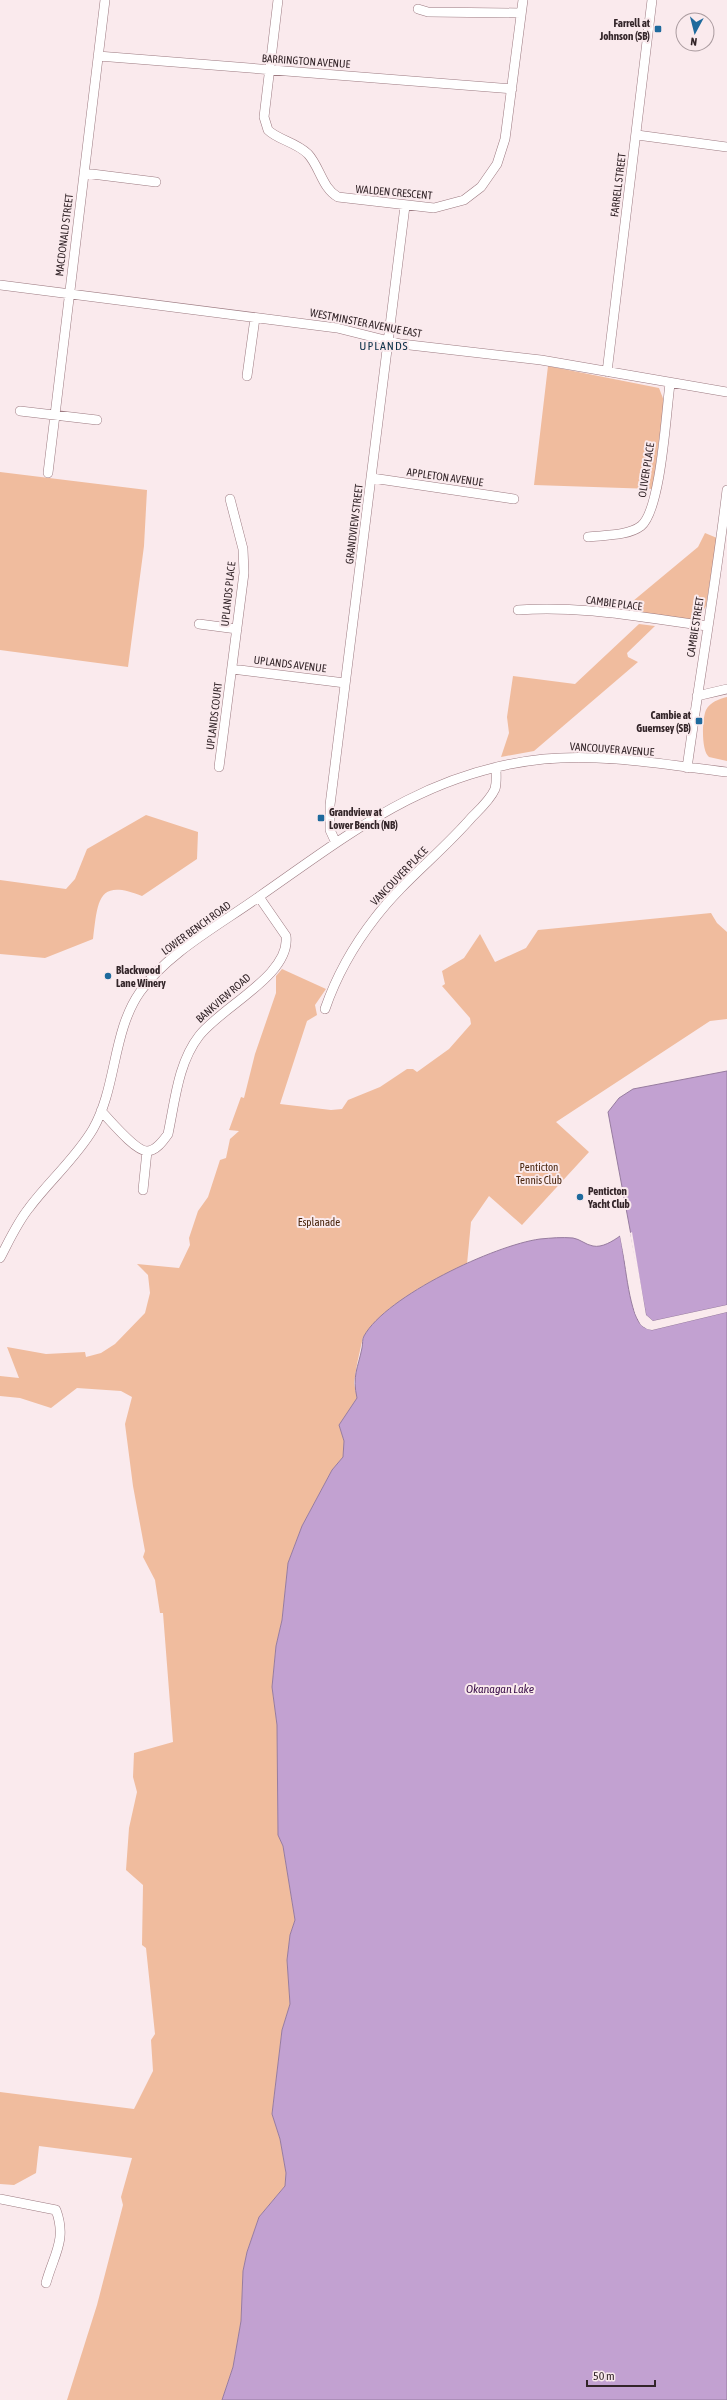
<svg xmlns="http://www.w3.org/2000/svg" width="727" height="2400" viewBox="0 0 727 2400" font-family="'Asap Condensed',sans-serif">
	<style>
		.green { fill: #f0bc9e }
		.water { fill: #c2a1d1; stroke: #977c9f }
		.pier { fill: #faeaed }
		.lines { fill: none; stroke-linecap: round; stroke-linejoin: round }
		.minor-casing { stroke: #9c7a81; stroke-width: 10 }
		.minor { stroke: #fff; stroke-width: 9 }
		.poi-dot { fill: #1e6a9d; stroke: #faeaed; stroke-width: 1.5 }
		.labels { text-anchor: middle; stroke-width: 4; stroke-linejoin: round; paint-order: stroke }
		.poi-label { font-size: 11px; font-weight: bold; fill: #332529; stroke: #faeaed; text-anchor: start }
		.street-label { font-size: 11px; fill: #332529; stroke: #faeaed }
		.park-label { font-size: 11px; fill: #48240c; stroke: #faeaed }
		.neighbourhood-label { font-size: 12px; letter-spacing: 1px; fill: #0d3149; stroke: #faeaed }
		.water-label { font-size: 12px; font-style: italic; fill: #3d134d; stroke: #faeaed }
	</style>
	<rect width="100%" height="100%" fill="#faeaed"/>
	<path class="green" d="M548,366L659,388L664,401L653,489L534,485Z
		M0,472L147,490L144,546L128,667L0,650Z
		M705,533L717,538L706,606L701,614L691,620L621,611L698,547Z
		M639,624L655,626L627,653L628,657L638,662L534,751L501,757L509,733L507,717L513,676L575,684Z
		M727,697V761L709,757C701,751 702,719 706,710C710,702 719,699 727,697Z
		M146,815L198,832L197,859L142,896C97,878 98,901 93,939L45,958L0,954V880L66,889L75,879L87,849Z
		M711,913L717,923L727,932V1019L710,1021L556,1122L589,1152L522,1225L489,1196L471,1222L467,1264L421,1287L390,1308L372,1326L363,1337L357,1364L354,1383L357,1398L339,1425L344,1441L343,1457L332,1470L302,1526L288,1563L282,1620L276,1646L272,1687L277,1725L278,1835L283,1846L295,1920L290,1935L287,1960L290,2004L282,2030L272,2114L280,2139L286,2173L285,2186L259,2217L247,2252L243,2271L241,2321L233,2367L222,2400H67L97,2305L123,2205L121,2197L132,2158L39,2146L36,2173L14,2185L0,2184V2092L134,2109L153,2071L151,2040L155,2034L146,1948L142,1945L143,1885L126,1870L129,1828L137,1792L133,1777L134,1753L173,1742L163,1613H160L155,1580L143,1557L145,1551L133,1486L125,1424L132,1397L121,1391L77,1388L51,1408L20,1398L0,1396V1376L19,1378L7,1347L46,1354L85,1352L86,1357L101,1353L115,1344L145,1313L150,1293L148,1275L137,1264L179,1268L190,1245L189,1238L198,1211L208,1197L220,1160L226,1158L230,1139L239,1131L229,1130L241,1097L244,1098L255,1054L276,993V976L282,969L326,989L315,1005L317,1015L307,1021L280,1104L331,1110L342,1109L348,1100L380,1087L407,1069H413L417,1072L449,1049L471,1024L470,1018L442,986L445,984L442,971L464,958L480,934L495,962L526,948L538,930Z"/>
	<path class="water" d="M727,1071V1305L653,1321L646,1315L608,1112L619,1098L633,1089Z
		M620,1236C625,1257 628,1310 641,1325C644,1328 648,1329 652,1330L727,1312V2400H222L233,2367L241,2321L243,2271L247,2252L259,2217L285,2186L286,2173L280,2139L272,2114L282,2030L290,2004L287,1960L290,1935L295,1920L283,1846L278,1835L277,1725L272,1687L276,1646L282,1620L288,1563L302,1526L332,1470L343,1457L344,1441L339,1425L357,1398C352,1376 358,1368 362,1348C363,1344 362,1339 364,1336C386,1296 495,1245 540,1239C551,1238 562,1237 573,1238C580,1239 586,1245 593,1246C602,1248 613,1241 620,1236Z"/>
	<path class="pier" d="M632,1232L646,1315L653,1321L727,1305V1307L657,1323L652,1322L644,1315L630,1233Z
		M622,1235L637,1312L643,1324L648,1327L652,1328L727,1310V1312L652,1330L647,1329L641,1325L635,1313L620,1236Z"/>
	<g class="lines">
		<defs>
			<path id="minor" d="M278,0L264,117L268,130C278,140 296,142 308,154C320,167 322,188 338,197L434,208L464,200L481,187L497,164L505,139L523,0
				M418,9L428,12L521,13
				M98,56L512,89
				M637,135L727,147
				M84,173L156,182
				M0,285L337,328L401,344L541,360L727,392
				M607,372L652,0
				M247,376L255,318
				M20,411L97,420
				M48,473L105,0
				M372,478L514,499
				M588,537C604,535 628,536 641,526C661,510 666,412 670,384
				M518,610C581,605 645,618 707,626
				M199,624L237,629
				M232,669L345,683
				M697,696L727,689
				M219,767L244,573L243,549L230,499
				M687,768C700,675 716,583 727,490
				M336,843L330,830V805L405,206
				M325,1009C336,977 354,945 375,918C403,881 441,853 472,817C480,809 490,800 495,789C497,782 496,775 496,768
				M101,1111C110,1120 135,1151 147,1151C156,1151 163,1141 168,1134C175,1101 178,1063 199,1036C221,1007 291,975 286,936L259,897
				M143,1190L147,1151
				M0,1258C9,1241 17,1223 29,1208C49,1181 76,1158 93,1129C117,1087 112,1032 140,992C167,953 221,924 260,896C352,832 427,771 544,759C604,753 667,765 727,772
				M0,2199L56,2210C67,2240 54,2254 46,2283"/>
		</defs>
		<use href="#minor" class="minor-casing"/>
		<use href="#minor" class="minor"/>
	</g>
	<g class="poi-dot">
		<rect x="654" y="25" width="8" height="8" rx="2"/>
		<rect x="695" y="717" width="8" height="8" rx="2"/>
		<rect x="317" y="814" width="8" height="8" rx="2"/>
		<circle cx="108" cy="976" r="4"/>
		<circle cx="580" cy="1197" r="4"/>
	</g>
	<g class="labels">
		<g class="poi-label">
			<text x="650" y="27" text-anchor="end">Farrell at<tspan x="650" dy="13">Johnson (SB)</tspan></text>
			<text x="691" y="719" text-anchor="end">Cambie at<tspan x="691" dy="13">Guernsey (SB)</tspan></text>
			<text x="329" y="816">Grandview at<tspan x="329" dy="13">Lower Bench (NB)</tspan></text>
			<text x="116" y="974">Blackwood<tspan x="116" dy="13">Lane Winery</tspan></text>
			<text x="588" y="1195">Penticton<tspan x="588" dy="13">Yacht Club</tspan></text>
		</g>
		<g class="street-label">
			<text transform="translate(306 61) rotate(4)" y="4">BARRINGTON AVENUE</text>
			<text transform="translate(618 185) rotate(-83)" y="4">FARRELL STREET</text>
			<text transform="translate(394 192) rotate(5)" y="4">WALDEN CRESCENT</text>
			<text transform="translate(64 235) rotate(-83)" y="4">MACDONALD STREET</text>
			<text transform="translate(366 323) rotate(11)" y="4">WESTMINSTER AVENUE EAST</text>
			<text transform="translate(646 470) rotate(-81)" y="4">OLIVER PLACE</text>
			<text transform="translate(445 477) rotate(8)" y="4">APPLETON AVENUE</text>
			<text transform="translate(354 524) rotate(-83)" y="4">GRANDVIEW STREET</text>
			<text transform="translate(228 594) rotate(-84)" y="4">UPLANDS PLACE</text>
			<text transform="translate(614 603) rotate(7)" y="4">CAMBIE PLACE</text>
			<text transform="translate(695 627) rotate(-81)" y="4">CAMBIE STREET</text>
			<text transform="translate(290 664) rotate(7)" y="4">UPLANDS AVENUE</text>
			<text transform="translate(214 716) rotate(-83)" y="4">UPLANDS COURT</text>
			<text transform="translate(612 749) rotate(4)" y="4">VANCOUVER AVENUE</text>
			<text transform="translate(399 876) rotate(-46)" y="4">VANCOUVER PLACE</text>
			<text transform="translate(196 928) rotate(-36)" y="4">LOWER BENCH ROAD</text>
			<text transform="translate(223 998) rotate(-41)" y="4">BANKVIEW ROAD</text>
		</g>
		<g class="park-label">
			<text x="539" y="1171">Penticton<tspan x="539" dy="13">Tennis Club</tspan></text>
			<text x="319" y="1226">Esplanade</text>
		</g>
		<g class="neighbourhood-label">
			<text x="384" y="350">UPLANDS</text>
		</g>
		<g class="water-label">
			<text x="500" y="1693">Okanagan Lake</text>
		</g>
	</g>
	<g transform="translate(695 32) rotate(187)"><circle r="19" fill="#faeaed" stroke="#aa9b9f"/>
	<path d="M0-3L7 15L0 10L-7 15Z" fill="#1e6a9d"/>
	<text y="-6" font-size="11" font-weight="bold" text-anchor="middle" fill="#332529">N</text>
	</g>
	<path d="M587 2380v6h68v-6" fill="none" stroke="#332529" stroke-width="2"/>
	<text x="593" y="2380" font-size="12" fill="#332529" stroke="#faeaed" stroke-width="3" paint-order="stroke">50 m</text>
</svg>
